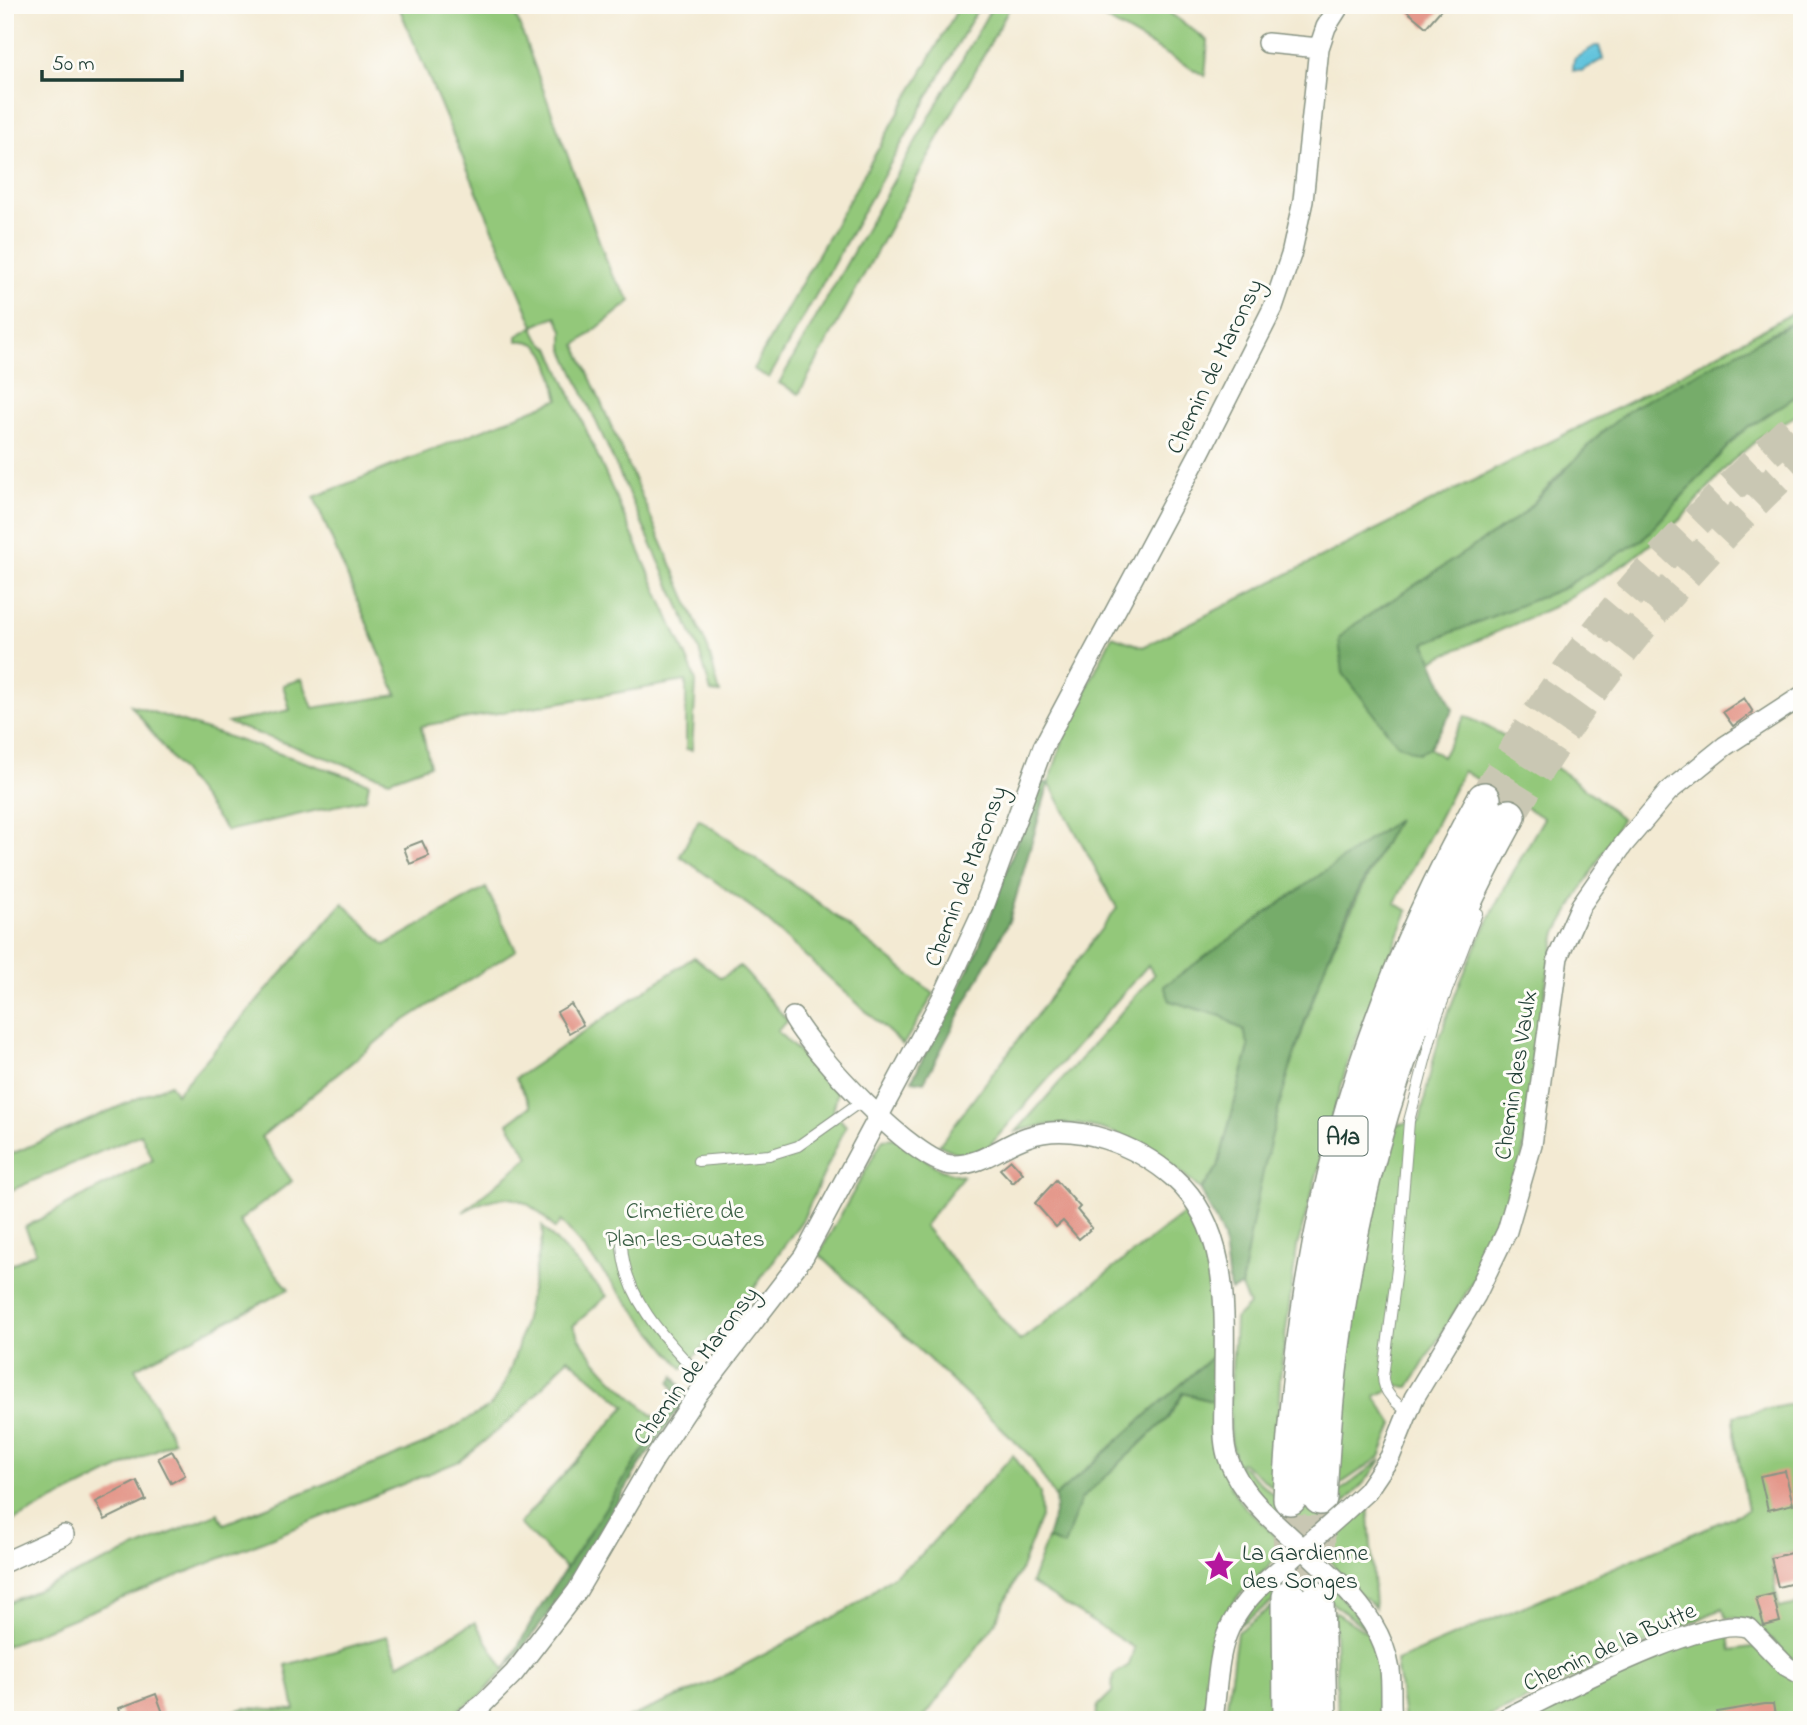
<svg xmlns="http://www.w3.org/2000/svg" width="1807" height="1725" viewBox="0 0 1807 1725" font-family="'Indie Flower',sans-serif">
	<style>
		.green { fill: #93c87a; stroke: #598257; stroke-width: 2 }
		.forest { fill: #76ac6a; stroke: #4a744f; stroke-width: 2 }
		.water { fill: #5ec2dc; stroke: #3e8088; stroke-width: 2 }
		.building { fill: #e4988b }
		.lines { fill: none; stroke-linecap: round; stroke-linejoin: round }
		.motorway-tunnel { stroke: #c9c7b3; stroke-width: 33; stroke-dasharray: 33 17; stroke-linecap: butt }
		.service-casing { stroke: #899484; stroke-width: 12 }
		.minor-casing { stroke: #899484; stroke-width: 22 }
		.motorway-casing { stroke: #899484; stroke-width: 36 }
		.service { stroke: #fff; stroke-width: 10 }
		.minor { stroke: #fff; stroke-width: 19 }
		.motorway { stroke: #fff; stroke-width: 33 }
		.minor-bridge-casing { stroke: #899484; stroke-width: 22; stroke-linecap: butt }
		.minor-bridge { stroke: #fff; stroke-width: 19 }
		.labels { text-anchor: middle; stroke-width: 6; stroke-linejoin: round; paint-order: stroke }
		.shield { fill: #fdfcf7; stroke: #62766e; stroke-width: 2 }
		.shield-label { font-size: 23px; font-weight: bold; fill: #1f3d34 }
		.street-label { font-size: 24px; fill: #1f3d34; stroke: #fdfcf7 }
		.park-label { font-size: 24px; fill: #3c6046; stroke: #fdfcf7 }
		.poi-label { font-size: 24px; fill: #1f3d34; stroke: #fdfcf7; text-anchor: start }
	</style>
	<rect width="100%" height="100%" fill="#fdfcf7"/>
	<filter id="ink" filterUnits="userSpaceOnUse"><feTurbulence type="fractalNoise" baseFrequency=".0143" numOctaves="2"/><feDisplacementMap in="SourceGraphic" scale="14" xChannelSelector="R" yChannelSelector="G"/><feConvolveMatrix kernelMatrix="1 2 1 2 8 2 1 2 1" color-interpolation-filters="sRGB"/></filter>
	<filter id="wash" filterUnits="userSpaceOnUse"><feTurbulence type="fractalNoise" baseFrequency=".00686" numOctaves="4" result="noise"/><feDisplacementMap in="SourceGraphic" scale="28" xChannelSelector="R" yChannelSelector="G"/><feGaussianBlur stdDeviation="1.57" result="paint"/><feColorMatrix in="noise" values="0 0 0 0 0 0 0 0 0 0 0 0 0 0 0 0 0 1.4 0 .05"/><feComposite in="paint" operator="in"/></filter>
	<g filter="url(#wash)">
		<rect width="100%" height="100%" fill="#f3ead3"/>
		<path class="green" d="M398,5H512L611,273L631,301L576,345L708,649L720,693L711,692L699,650L563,348V330L556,316L534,326C534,337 542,342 550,348L692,670L696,682L692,750L686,749V681L421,726L430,765L389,780L228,723L290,710L283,685L302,679L313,708L397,695L314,497L559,399C551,375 552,337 517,341V336L534,326Z
			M960,5H980L769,378L753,369Z
			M993,5H1011L799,394L779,383Z
			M1081,5H1159L1208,41L1205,76Z
			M1802,308V318L1769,334L1563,470L1523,514L1348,629L1418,753L1429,748L1442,757L1465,716C1523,743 1574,776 1622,819L1557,932L1545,989L1538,1076L1516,1188L1488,1257L1409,1387L1399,1386L1375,1396L1393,1424L1380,1457L1336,1487L1347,1327L1391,1125L1420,1121C1426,1093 1431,1064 1440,1037C1465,960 1503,887 1544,818L1463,771L1395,903L1408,911L1349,1058L1297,1247L1280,1376L1276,1490L1242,1462L1238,1463C1255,1477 1275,1500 1296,1506C1320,1512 1362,1474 1381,1460C1371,1477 1332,1521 1312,1525C1288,1530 1247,1489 1238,1469C1235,1460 1231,1447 1231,1437C1227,1399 1234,1357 1235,1319L1249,1305L1241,1287L1256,1194L1275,1112L1326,962L1395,821L1171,1001L1221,1016L1244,1031L1249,1047L1218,1167L1201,1190C1149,1141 1089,1108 1016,1132L1154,975L1148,965L984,1152L959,1154L939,1145L1117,908L1049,783L1065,733L1112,636L1143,647L1631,401Z
			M1802,392V412L1764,434L1730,463L1681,519L1631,560L1553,607L1431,661L1424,643L1561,589L1643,539L1739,434Z
			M131,705L369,783L366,799L227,831Z
			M699,819L815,900L934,994L903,1045L755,910L680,856Z
			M486,888L516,950L396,1026L261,1137L292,1181L239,1221L265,1260L289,1289L135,1368L174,1441L5,1525V1268L36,1252L25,1227L153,1160L141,1134L5,1193V1157L170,1084L176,1094L343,903L385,945Z
			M694,957L721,978L740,966L788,1021L777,1031L838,1090L833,1111L846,1126L803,1219L747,1298L683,1369L561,1221L555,1229C526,1194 503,1189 463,1212L529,1157L508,1123L531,1106L516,1078Z
			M895,1138L941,1170L963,1176L924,1226L1020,1341L1192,1207L1214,1269L1215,1354L1055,1497L1030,1456L819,1254L883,1139Z
			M542,1226L607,1296L573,1326C593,1367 628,1393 661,1423L567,1569L519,1524L626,1406L568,1358L520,1412L460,1461L5,1646V1604L218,1513L224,1524L427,1443L489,1407C519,1377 532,1279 543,1235Z
			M1184,1393L1218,1403C1221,1436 1219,1475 1241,1503C1254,1519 1273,1527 1280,1547C1272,1570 1250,1582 1235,1600C1209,1633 1210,1679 1205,1720H1095L1098,1706L1112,1692L1113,1675L1129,1665L1134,1648L1031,1583L1047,1539L1064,1545L1081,1499L1168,1418Z
			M1802,1402V1550L1771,1558L1779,1608L1802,1603V1671C1780,1650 1757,1615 1726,1618L1723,1608L1483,1720H1404L1396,1661L1748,1510L1734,1434V1416Z
			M1013,1455L1040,1493L1041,1517L1020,1571L994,1625L922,1720H623L711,1683L849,1609L921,1555Z
			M1368,1499L1375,1608C1357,1590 1314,1563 1333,1533C1341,1520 1357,1509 1368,1499Z
			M1296,1571H1312L1324,1576L1371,1633C1302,1579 1308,1576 1235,1628L1281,1575Z
			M1275,1605L1274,1720H1225L1237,1632Z
			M1334,1611L1373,1637L1378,1657L1385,1720H1338Z
			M475,1622L505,1670L480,1696L442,1720H201L245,1708L295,1710L286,1665L387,1636L399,1664Z
			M1707,1634H1729L1731,1650L1758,1646L1802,1682V1720H1515Z"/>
		<path class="forest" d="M1802,318V392L1739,434L1643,539L1561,589L1425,643L1453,710L1429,748L1418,753L1397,744L1343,673L1339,639L1348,629L1523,514L1599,435L1633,407Z
			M1039,782L1049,783L1009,921L924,1082L912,1080L977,952Z
			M1397,820C1371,866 1345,913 1326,963C1285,1068 1259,1176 1241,1287L1230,1291L1223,1237L1201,1190L1218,1167L1249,1047L1244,1031L1221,1016L1170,1001L1164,986Z
			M1215,1354L1218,1403L1183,1393L1168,1418L1081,1499L1064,1546L1047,1539L1056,1506L1055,1497Z
			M674,1376L687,1396L636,1471L567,1591L505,1670L536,1614L678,1397L670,1382Z"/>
		<path class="water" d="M1595,46H1599L1603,59L1582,71L1573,70L1574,59Z"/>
		<g id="blocks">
			<path class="building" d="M1400,5H1445L1426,27Z
				M1744,698L1753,712L1733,726L1723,712Z
				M422,841L429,856L410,864L404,848Z
				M571,1004L583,1025L569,1033L557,1012Z
				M1011,1160L1023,1173L1013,1183L1000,1169Z
				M1056,1180L1080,1207L1077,1210L1092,1228L1079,1239L1063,1221L1056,1227L1035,1203Z
				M172,1451L185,1475L171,1483L158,1458Z
				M1785,1471L1793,1504L1768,1510L1760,1476Z
				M137,1481L146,1500L105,1520L96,1502Z
				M1802,1550V1581L1778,1587L1771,1558Z
				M1773,1594L1780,1622L1764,1626L1756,1598Z
				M156,1694L163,1713L145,1720H123L119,1708Z
				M1765,1704H1773L1776,1720H1718L1717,1712Z"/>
		</g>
	</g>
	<g filter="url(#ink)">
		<use href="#blocks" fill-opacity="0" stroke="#899484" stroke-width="2"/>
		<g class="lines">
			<path class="motorway-tunnel" d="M1484,799C1513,754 1541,709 1572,666C1639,574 1719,496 1802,420
				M1509,816C1589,680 1686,563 1802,456
				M1289,1597L1290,1498
				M1317,1599L1320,1498"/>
			<defs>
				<path id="service" d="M698,1161L769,1155L798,1146L863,1100
					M622,1244C624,1301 670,1344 707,1383
					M1408,1412C1396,1403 1383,1393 1383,1377L1398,1261L1409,1121L1436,1019L1477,913"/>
				<path id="minor" d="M1267,43L1319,48
					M793,1017C811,1051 916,1165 953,1165C982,1165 1001,1146 1027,1137C1075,1120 1138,1146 1174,1178C1235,1232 1223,1324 1224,1397C1224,1416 1222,1437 1227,1455C1235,1480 1250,1498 1268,1516
					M1341,1515L1367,1491L1390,1457L1414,1398L1476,1295L1507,1231L1532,1145L1558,957L1581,905L1623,845L1668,792L1725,746L1802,696
					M5,1562L64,1535
					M1341,1584C1365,1610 1384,1634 1390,1670C1392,1686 1390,1703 1392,1720
					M462,1720L483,1704L514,1673L577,1591L655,1458L697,1395L804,1256L945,992L982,912L1043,747L1200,452L1273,308L1291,255L1303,201L1319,48L1326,27L1340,5
					M1213,1720C1221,1656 1216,1627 1266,1581
					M1502,1720C1547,1699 1708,1611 1749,1628L1786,1666L1802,1675"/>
				<path id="motorway" d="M1290,1498C1303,1236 1357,1029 1484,799
					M1320,1498C1332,1241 1385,1042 1509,816
					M1289,1597L1290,1720
					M1317,1599L1320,1720"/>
			</defs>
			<use href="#service" class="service-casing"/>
			<use href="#minor" class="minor-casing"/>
			<use href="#motorway" class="motorway-casing"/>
			<use href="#service" class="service"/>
			<use href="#minor" class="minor"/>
			<use href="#motorway" class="motorway"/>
			<defs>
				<path id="minor-bridge" d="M1268,1516L1341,1584
					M1266,1581L1341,1515"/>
			</defs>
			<use href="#minor-bridge" class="minor-bridge-casing"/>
			<use href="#minor-bridge" class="minor-bridge"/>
		</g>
	</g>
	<defs>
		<symbol id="sight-bare" viewBox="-9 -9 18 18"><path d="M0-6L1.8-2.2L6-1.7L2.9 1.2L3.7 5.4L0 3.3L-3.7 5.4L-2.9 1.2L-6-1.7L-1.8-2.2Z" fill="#b5179e" stroke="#fdfcf7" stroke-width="2.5" paint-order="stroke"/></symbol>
	</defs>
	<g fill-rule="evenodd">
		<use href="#sight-bare" x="1197" y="1544" width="44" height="44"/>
	</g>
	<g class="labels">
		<rect class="shield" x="1318.5" y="1116.5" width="49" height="39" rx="5"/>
		<g class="shield-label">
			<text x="1343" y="1144">A1a</text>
		</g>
		<g class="street-label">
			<text transform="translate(1214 366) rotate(-64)" y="8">Chemin de Maronsy</text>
			<text transform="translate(965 876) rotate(-69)" y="8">Chemin de Maronsy</text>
			<text transform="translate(1515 1075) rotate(-81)" y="8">Chemin des Vaulx</text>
			<text transform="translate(695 1365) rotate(-53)" y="8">Chemin de Maronsy</text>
			<text transform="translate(1609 1646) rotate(-24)" y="8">Chemin de la Butte</text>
		</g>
		<g class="park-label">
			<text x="685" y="1218">Cimetière de<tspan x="685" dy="28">Plan-les-Ouates</tspan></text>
		</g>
		<g class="poi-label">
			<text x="1242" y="1560">La Gardienne<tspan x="1242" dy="28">des Songes</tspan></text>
		</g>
	</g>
	<rect width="1807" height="1725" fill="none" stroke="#fdfcf7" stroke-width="28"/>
	<path d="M42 70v10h140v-10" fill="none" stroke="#1f3d34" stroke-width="3.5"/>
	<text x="52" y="70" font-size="21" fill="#1f3d34" stroke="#fdfcf7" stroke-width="5" paint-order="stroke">50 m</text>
</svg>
